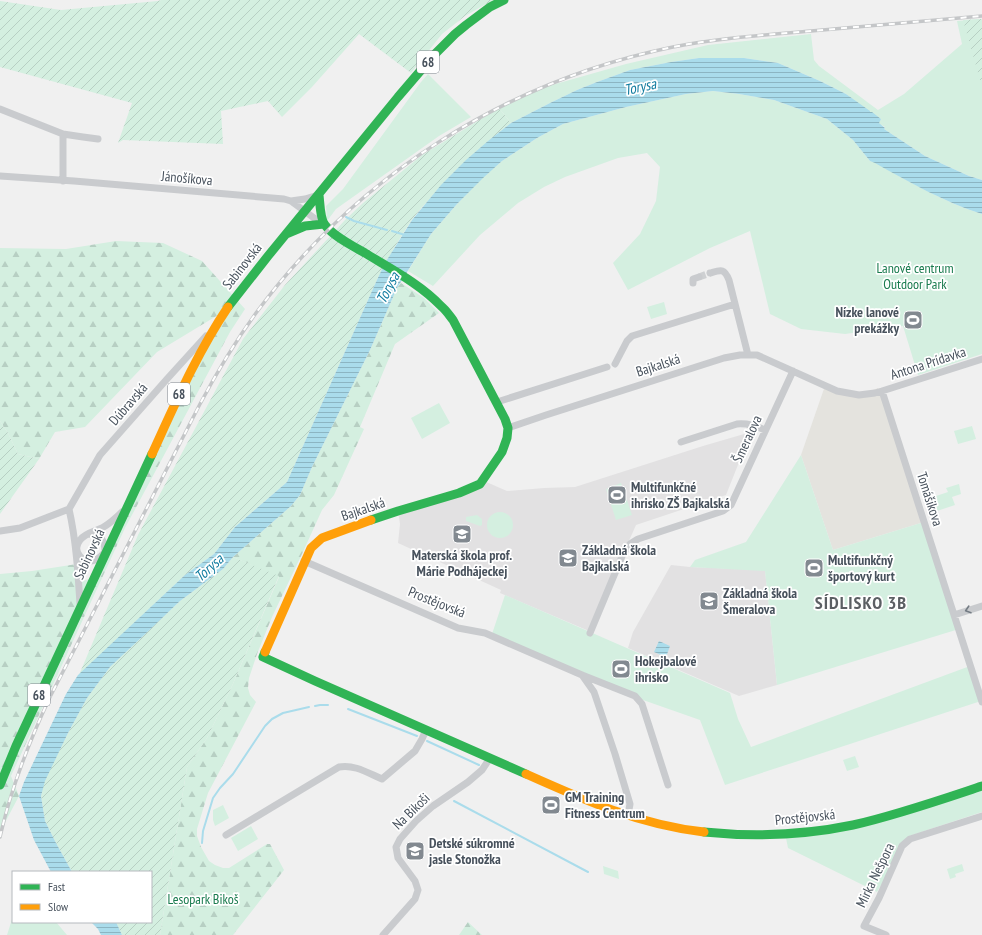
<svg xmlns="http://www.w3.org/2000/svg" width="982" height="935" viewBox="0 0 982 935" font-family="'PT Sans Narrow',sans-serif">
	<style>
		.commercial { fill: #e4e3de }
		.education { fill: #e2e1e2 }
		.green { fill: #d4efe0 }
		.forest { fill: url(#forest-firs) }
		.garden { fill: url(#garden-furrows) }
		.water { fill: url(#water-rules) }
		.lines { fill: none; stroke-linecap: round; stroke-linejoin: round }
		.stream { stroke: #aadceb; stroke-width: 2 }
		.street-tunnel { stroke: #ced0d2; stroke-width: 7; stroke-dasharray: 7 3.5; stroke-linecap: butt }
		.street { stroke: #c9cbce; stroke-width: 7 }
		.fast { stroke: #30b455; stroke-width: 9 }
		.slow { stroke: #ff9f0a; stroke-width: 9 }
		.rail-casing { stroke: #c4c6c8; stroke-width: 3.5 }
		.rail { stroke: #fff; stroke-width: 2; stroke-dasharray: 6; stroke-linecap: butt }
		.oneway { stroke: #747c84 }
		.labels { text-anchor: middle; stroke-width: 3.5; stroke-linejoin: round; paint-order: stroke }
		.shield { fill: #fff; stroke: #7e858d; stroke-width: 1 }
		.shield-label { font-size: 13px; font-weight: bold; fill: #47515c }
		.street-label { font-size: 14px; fill: #47515c; stroke: #fff }
		.park-label { font-size: 14px; fill: #197b4e; stroke: #fff }
		.poi-label { font-size: 14px; font-weight: bold; fill: #47515c; stroke: #fff; text-anchor: start }
		.water-label { font-size: 15px; font-style: italic; fill: #107b9f; stroke: #fff }
		.district-label { font-size: 18px; font-weight: bold; letter-spacing: 1px; fill: #5b5f63; stroke: #fff }
	</style>
	<defs>
		<pattern id="forest-firs" width="22" height="20" patternUnits="userSpaceOnUse"><rect width="22" height="20" fill="#d4efe0"/><path d="M5 1l3.5 6h-7zM16 11l3.5 6h-7z" fill="#b7cfc3"/></pattern>
		<pattern id="garden-furrows" width="10" height="10" patternUnits="userSpaceOnUse"><rect width="10" height="10" fill="#d4efe0"/><path d="M-1 1l2-2M0 10L10 0M9 11l2-2" fill="none" stroke="#b7cfc3"/></pattern>
		<pattern id="water-rules" width="6" height="5" patternUnits="userSpaceOnUse"><rect width="6" height="5" fill="#aadceb"/><path d="M0 2.5h6" fill="none" stroke="#8cb5c2"/></pattern>
	</defs>
	<rect width="100%" height="100%" fill="#f0f0f0"/>
	<path class="commercial" d="M826,383L844,391L863,394L878,388L924,522L833,550L801,455Z"/>
	<path class="education" d="M751,432L726,495L636,525L589,631L500,593L501,590L398,543L400,524L398,511L484,481L507,491L544,488L575,487L703,446Z
		M671,565L690,567L765,570L777,685L739,696L628,648L633,632Z"/>
	<path class="green" d="M982,19V180L969,176L925,156L884,129L885,127L878,123L881,119L870,113L846,94L820,81L778,63L744,58H699L671,62L630,70L597,82L577,90L550,103L511,123L499,108L545,87L626,64L708,45L811,34L814,60L819,66L878,110L904,94L962,44L957,21Z
		M428,74L471,117L439,136L336,209L327,221L326,206L343,189L421,82Z
		M713,91L739,94L774,100L827,119L853,140L870,161L875,162C909,182 944,202 982,214V354L918,375L903,326L845,334L801,329L770,314L750,231L710,248L628,290L613,263L640,234L656,201L660,167L647,153L618,158L565,177L544,187L518,203L480,235L433,286L408,271L431,234L457,204L482,178L502,161L537,138L563,124L626,107L686,94Z
		M664,302L667,314L651,319L647,307Z
		M439,403L450,423L422,439L411,418Z
		M972,426L976,439L958,444L954,431Z
		M801,455L833,550L924,522L959,629L777,685L765,571L690,567L695,560L746,542Z
		M621,483L632,515L616,520L606,489Z
		M959,484L961,494L952,497L955,505L937,511L933,497L948,492L946,488Z
		M487 525a13 13 0 1 1 26 0a13 13 0 1 1-26 0Z
		M477,515L482,519V525L480,526L466,521V517Z
		M505,595L730,693L738,719L751,747L970,666L981,701L725,785L700,720L643,700L491,637Z
		M855,756L859,767L847,771L843,760Z
		M982,785V812L909,836L877,892L788,848L785,833L861,827Z
		M223,805L229,818L215,826L213,820V810Z
		M251,826L258,839L238,851L231,838Z
		M962,864L964,871L955,874L956,877L950,879L947,869Z
		M603,866L618,871L619,879L604,874Z
		M13,916V922H56L67,935H7Z"/>
	<path class="forest" d="M116,241L163,243L202,261L245,309L230,332L125,528L11,776L19,796L0,832V574L32,571L77,564L79,582L96,577L190,380L228,309L157,352L85,427L55,432L39,459L18,454L8,433L0,421V248L66,249Z
		M401,283L424,298L439,313L395,344L360,427L364,429L334,495L322,510L302,554L272,617L257,654L249,678L248,688L250,695L256,702L208,793L197,829V836L201,847L209,861L215,865L223,868H229L267,844H270L284,870L233,935H160L187,767L207,738L232,686L279,577L233,557L291,506L300,495L312,467L370,350L397,288Z
		M468,922L482,935H459Z"/>
	<path class="garden" d="M161,0H493L465,16L442,34L411,73L359,34L312,87L282,117L268,101L221,111L223,144L123,140L118,143L132,103L0,67V1L61,10L158,1Z
		M982,19V87L963,20Z
		M499,108L511,123C480,147 452,172 427,202C421,208 416,214 411,221C398,241 386,261 376,282L287,482L235,527L214,554L185,575L79,675L138,535L243,339L285,285L345,220L363,203L422,155Z
		M0,421L8,433L18,454L39,459L0,514Z
		M233,557L279,576L232,686L207,738L187,767L160,935H122L116,922H151V872H72L56,843L45,821L41,796L44,781L68,733L87,698L110,667L180,601L223,569Z"/>
	<path class="water" d="M699,58H744L778,63L820,81L846,94L870,111V112H872L881,119L879,123L885,128L884,129L925,156L969,176L982,180V214C944,202 909,182 875,163L870,161L853,140L827,119L774,100L739,94L713,91L686,94L626,107L563,124L537,138L502,161L483,178L457,204L431,234L397,288L370,350L312,467L300,495L291,506L233,557L223,569L180,601L142,637L110,667L87,698L68,733L45,781L41,796L45,821L56,843L72,872H51L34,840L19,796L24,782L66,694L78,675L185,575L214,554L235,527L287,482L376,282L385,263L412,220L441,185L466,160L488,141L511,123L550,103L577,90L597,82L630,70L671,62Z
		M659,641L670,646L666,657L654,652Z
		M91,922H116L122,935H101L98,929Z"/>
	<g class="lines">
		<path class="stream" d="M346,217L354,221L387,230
			M392,231L405,235
			M315,706L320,705H328
			M348,709L417,736
			M427,741L479,765
			M454,801L588,872
			M202,843L203,831L213,798L220,788L233,774L265,726L272,719L283,713L309,707"/>
		<path class="street-tunnel" d="M699,277L710,273"/>
		<path class="street" d="M0,109L63,134V181
			M63,134L83,137L98,139
			M0,176L74,181L284,199L291,201L314,218L323,224
			M291,201L305,199L318,195
			M710,273C721,270 724,268 729,280L748,355
			M693,283V279L699,277
			M615,364L627,341L632,336L735,304
			M882,391L982,702
			M497,402L607,367
			M508,428L546,415L724,358L740,355H757L837,391L859,395L875,393L882,391L982,359
			M681,442L737,424C748,423 756,426 765,430
			M69,509C76,540 78,572 80,604
			M0,531L20,528L69,509L100,455L167,379L206,336
			M89,534C101,535 105,540 105,552C102,555 99,559 95,560C83,565 71,551 80,540C85,533 94,532 102,528C109,524 116,518 122,512
			M304,561L458,628L485,633L582,675L635,696L642,704L668,785
			M954,615L982,606
			M590,633L623,554L630,544L638,539L723,511L731,505L793,371
			M582,675L594,692L615,754L630,804L628,815
			M226,835L339,767C354,764 368,773 382,779L415,751L422,739L426,730
			M383,935L415,899L418,890L415,881L398,858L396,847L400,839L416,821L433,806L468,782L482,770L490,758
			M886,935L864,926L879,898L902,846L910,839L982,816"/>
		<path class="fast" d="M319,195C320,203 320,219 325,225C334,237 353,246 365,253C391,269 420,284 441,306C446,310 449,315 453,320L505,419L508,428L507,438L502,452L480,484L459,493L398,511L371,520
			M286,234L305,226L324,224
			M228,307L268,256L398,97L434,55L455,34L466,25L490,7L504,0
			M265,652L263,657L315,681L526,774
			M0,785L16,746L152,454
			M704,832C754,837 805,835 853,825C897,815 940,800 982,786"/>
		<path class="slow" d="M152,454C175,404 197,353 228,307
			M265,652L311,548L322,538L371,520
			M526,774C584,800 640,825 704,832"/>
		<defs>
			<path id="rail" d="M0,837C11,788 29,742 50,697L200,404C217,372 235,342 256,313C357,176 506,81 673,47C718,38 765,35 811,31C868,26 925,21 982,16"/>
		</defs>
		<use href="#rail" class="rail-casing"/>
		<use href="#rail" class="rail"/>
	</g>
	<defs><path id="oneway-chevron" d="M-2-3.5L2.5 0L-2 3.5" fill="none" stroke-width="1.6" stroke-linecap="round" stroke-linejoin="round"/></defs>
	<use class="oneway" href="#oneway-chevron" transform="translate(968 610) rotate(162)"/>
	<defs>
		<symbol id="stadium-square" viewBox="-11 -11 22 22"><rect x="-9" y="-9" width="18" height="18" rx="4" fill="#828990" stroke="#fff"/><path d="M0-5a6.5 5 0 1 0 0 10a6.5 5 0 1 0 0-10ZM-3.5-1.8h7v3.6h-7Z" fill="#fff"/></symbol>
		<symbol id="school-square" viewBox="-11 -11 22 22"><rect x="-9" y="-9" width="18" height="18" rx="4" fill="#828990" stroke="#fff"/><path d="M0-5L7-2L0 1L-7-2ZM-4 1L0 2.5L4 1V4Q0 6-4 4Z" fill="#fff"/></symbol>
	</defs>
	<g fill-rule="evenodd">
		<use href="#stadium-square" x="902" y="309" width="22" height="22"/>
		<use href="#stadium-square" x="606" y="484" width="22" height="22"/>
		<use href="#school-square" x="451" y="523" width="22" height="22"/>
		<use href="#school-square" x="557" y="547" width="22" height="22"/>
		<use href="#stadium-square" x="803" y="557" width="22" height="22"/>
		<use href="#school-square" x="698" y="590" width="22" height="22"/>
		<use href="#stadium-square" x="610" y="658" width="22" height="22"/>
		<use href="#stadium-square" x="540" y="794" width="22" height="22"/>
		<use href="#school-square" x="404" y="840" width="22" height="22"/>
	</g>
	<g class="labels">
		<g class="shield">
			<rect x="417" y="51" width="22" height="22" rx="3"/>
			<rect x="168" y="383" width="22" height="22" rx="3"/>
			<rect x="28" y="684" width="22" height="22" rx="3"/>
		</g>
		<g class="shield-label">
			<text x="428" y="67">68</text>
			<text x="179" y="399">68</text>
			<text x="39" y="700">68</text>
		</g>
		<g class="street-label">
			<text transform="translate(187 178) rotate(5)" y="5">Jánošíkova</text>
			<text transform="translate(242 266) rotate(-52)" y="5">Sabinovská</text>
			<text transform="translate(928 363) rotate(-18)" y="5">Antona Prídavka</text>
			<text transform="translate(658 365) rotate(-18)" y="5">Bajkalská</text>
			<text transform="translate(128 404) rotate(-49)" y="5">Dúbravská</text>
			<text transform="translate(747 439) rotate(-65)" y="5">Šmeralova</text>
			<text transform="translate(930 499) rotate(72)" y="5">Tomášikova</text>
			<text transform="translate(363 509) rotate(-19)" y="5">Bajkalská</text>
			<text transform="translate(89 554) rotate(-65)" y="5">Sabinovská</text>
			<text transform="translate(437 602) rotate(22)" y="5">Prostějovská</text>
			<text transform="translate(411 811) rotate(-44)" y="5">Na Bikoši</text>
			<text transform="translate(805 817) rotate(-6)" y="5">Prostějovská</text>
			<text transform="translate(875 875) rotate(-64)" y="5">Mirka Nešpora</text>
		</g>
		<g class="park-label">
			<text x="915" y="273">Lanové centrum<tspan x="915" dy="16">Outdoor Park</tspan></text>
			<text x="203" y="904">Lesopark Bikoš</text>
		</g>
		<g class="poi-label">
			<text x="899" y="317" text-anchor="end">Nízke lanové<tspan x="899" dy="16">prekážky</tspan></text>
			<text x="631" y="492">Multifunkčné<tspan x="631" dy="16">ihrisko ZŠ Bajkalská</tspan></text>
			<text x="582" y="555">Základná škola<tspan x="582" dy="16">Bajkalská</tspan></text>
			<text x="462" y="560" text-anchor="middle">Materská škola prof.<tspan x="462" dy="16">Márie Podhájeckej</tspan></text>
			<text x="828" y="565">Multifunkčný<tspan x="828" dy="16">športový kurt</tspan></text>
			<text x="723" y="598">Základná škola<tspan x="723" dy="16">Šmeralova</tspan></text>
			<text x="635" y="666">Hokejbalové<tspan x="635" dy="16">ihrisko</tspan></text>
			<text x="565" y="802">GM Training<tspan x="565" dy="16">Fitness Centrum</tspan></text>
			<text x="429" y="848">Detské súkromné<tspan x="429" dy="16">jasle Stonožka</tspan></text>
		</g>
		<g class="water-label">
			<text transform="translate(640 87) rotate(-12)" y="5">Torysa</text>
			<text transform="translate(388 288) rotate(-62)" y="5">Torysa</text>
			<text transform="translate(209 568) rotate(-42)" y="5">Torysa</text>
		</g>
		<g class="district-label">
			<text x="861" y="609">SÍDLISKO 3B</text>
		</g>
	</g>
	<rect x="12" y="871" width="140" height="52" fill="#ffffff" stroke="#b5b9be"/>
	<rect x="20" y="884" width="20" height="6" fill="#30b455" stroke="#b5b9be"/>
	<text x="48" y="891" font-size="12" fill="#47515c">Fast</text>
	<rect x="20" y="904" width="20" height="6" fill="#ff9f0a" stroke="#b5b9be"/>
	<text x="48" y="911" font-size="12" fill="#47515c">Slow</text>
</svg>
